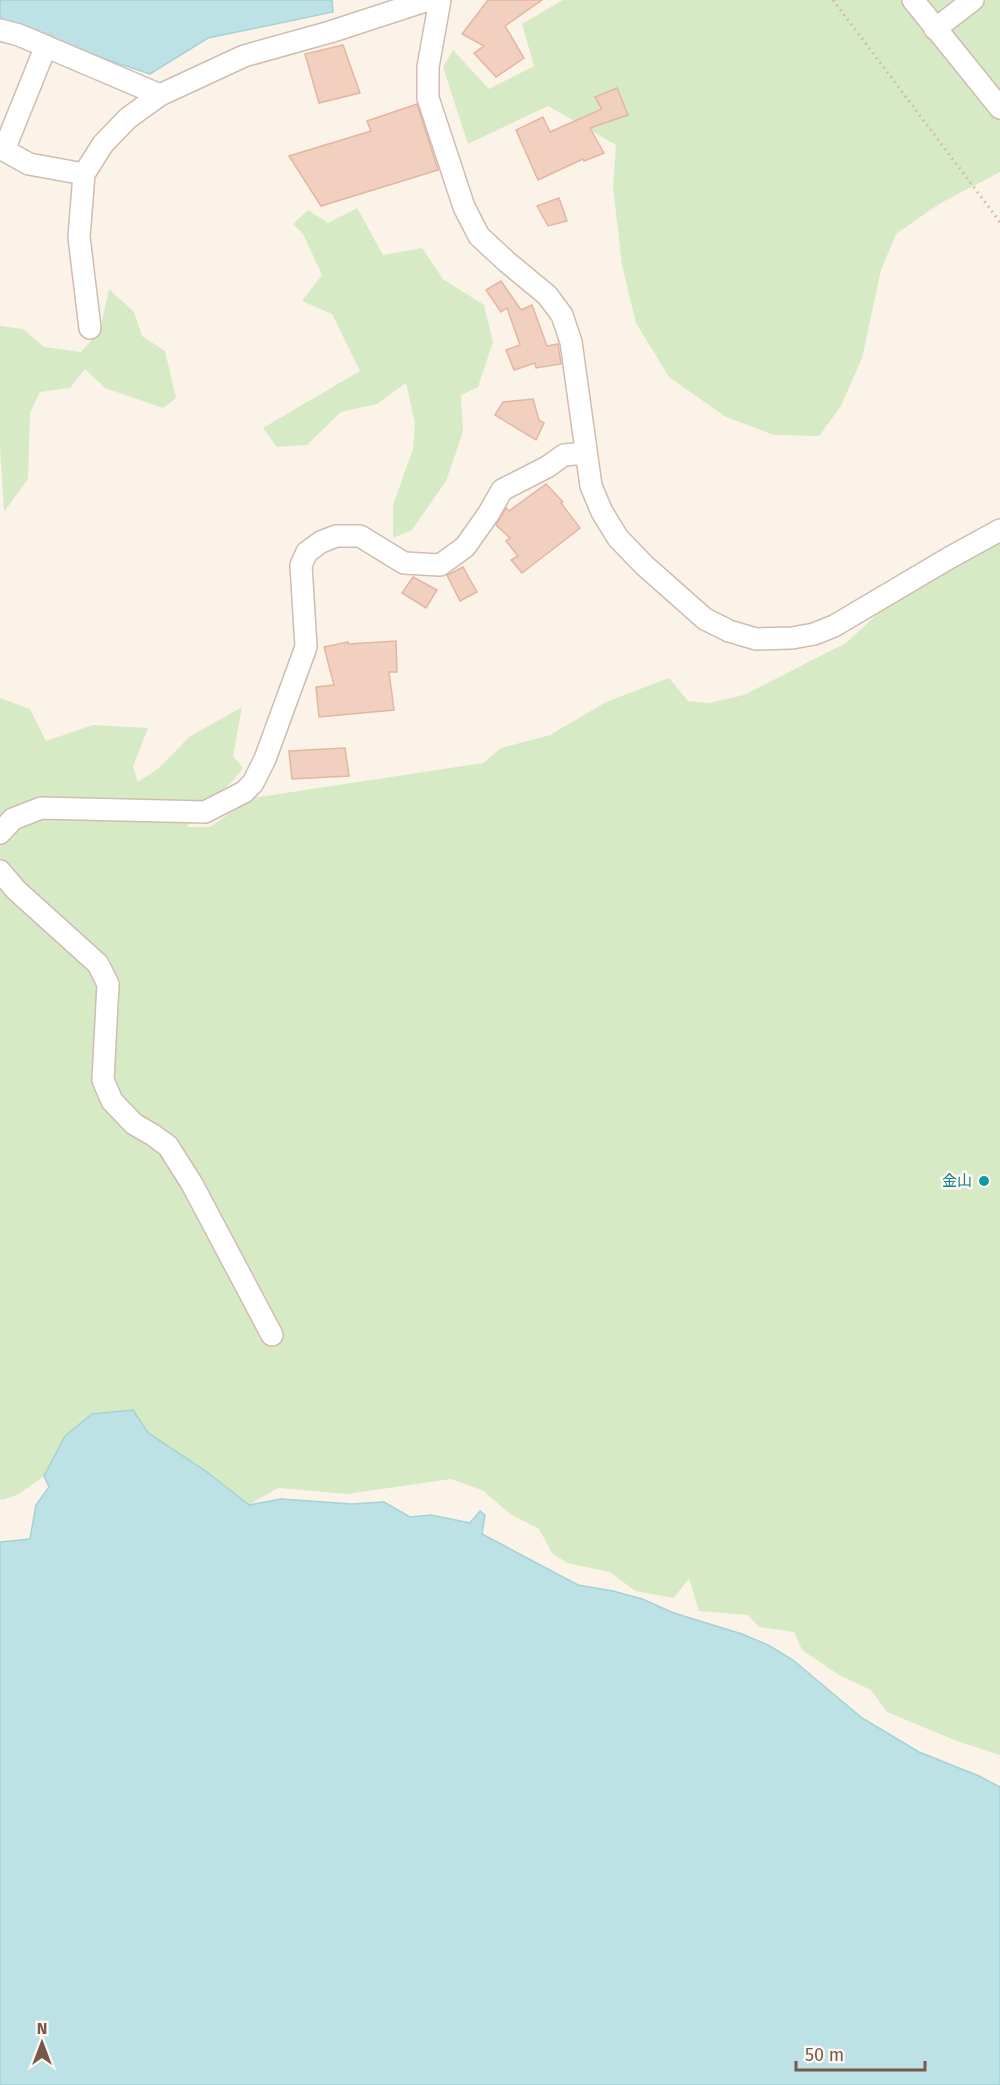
<svg xmlns="http://www.w3.org/2000/svg" width="1000" height="2085" viewBox="0 0 1000 2085" font-family="'Fira Sans','Noto Sans JP',sans-serif">
	<style>
		.green { fill: #d7eac6 }
		.water { fill: #bde2e5; stroke: #a3d2d7; stroke-width: 1.5 }
		.building { fill: #f1d0c0; stroke: #e3b6a1; stroke-width: 1.5 }
		.lines { fill: none; stroke-linecap: round; stroke-linejoin: round }
		.minor-casing { stroke: #d0bcb0; stroke-width: 24 }
		.path { stroke: #d6b3a3; stroke-width: 3; stroke-dasharray: 1.5 4.5; stroke-linecap: butt }
		.minor { stroke: #fff; stroke-width: 21 }
		.culture-dot { fill: #0f9aa8; stroke: #fef7ee; stroke-width: 2 }
		.labels { text-anchor: middle; stroke-width: 5; stroke-linejoin: round; paint-order: stroke }
		.culture-label { font-size: 15px; fill: #0d838f; stroke: #fef7ee; text-anchor: end }
	</style>
	<rect width="100%" height="100%" fill="#fcf3e8"/>
	<path class="green" d="M563,0H1000V172L939,204L896,234L881,270L862,358L841,406L819,436L774,435L726,417L669,377L636,323L622,265L613,187L616,145L548,106L468,144L443,67L453,50L489,89L534,66L522,24Z
		M357,208L383,255L422,248L443,279L484,305L493,342L478,387L461,395L463,432L446,481L412,530L393,538V505L413,449L415,423L406,383L377,404L341,412L307,445L277,447L263,428L360,371L332,314L302,301L322,275L303,234L293,224L308,210L328,223Z
		M109,289L134,312L142,336L165,351L176,398L163,408L105,388L85,369L70,388L40,392L30,413L28,479L4,512L0,446V326L23,329L44,347L81,352L100,330Z
		M1000,524V1755L954,1740L887,1712L871,1690L839,1675L802,1650L794,1632L759,1627L748,1615L699,1611L689,1578L674,1598L635,1591L610,1572L567,1563L552,1553L539,1529L510,1514L484,1491L451,1479L347,1494L278,1488L249,1505L195,1463L148,1433L65,1436L44,1476L19,1494L3,1500L0,1499V698L30,709L46,741L93,725L148,728L133,767L138,782L159,768L189,737L242,707L233,756L243,768C226,790 205,807 187,827H210L252,798L483,763L501,748L550,735L606,702L669,678L688,701L709,703L744,695L846,643L884,608Z"/>
	<path class="water" d="M0,0H332L333,12L208,38L150,74L102,58L15,23H0Z
		M133,1410L148,1433L203,1469L249,1505L281,1499L352,1504L384,1502L410,1517L431,1515L470,1523L480,1511L485,1515L482,1534L578,1585L613,1591L642,1599L674,1613L742,1634L768,1645L793,1660L862,1718L919,1752L979,1776L1000,1787V2085H0V1542L30,1539L36,1505L49,1487L44,1476L65,1436L92,1414Z"/>
	<path class="building" d="M488,0H542L505,26L524,58L496,77L474,53L484,46L462,34Z
		M343,45L360,93L319,103L305,54Z
		M617,88L628,115L590,128L604,153L584,161L583,159L538,180L516,130L543,117L550,132L602,109L595,97Z
		M417,104L438,170L321,206L289,156L371,131L367,121Z
		M559,198L567,221L548,226L537,206Z
		M501,281L521,310L532,305L547,346L558,344L561,364L536,368L535,363L514,370L506,350L520,345L507,308L501,312L486,290Z
		M533,399L539,420L544,423L536,440L495,415L503,402Z
		M546,484L563,502L561,503L580,528L522,573L511,560L518,556L506,541L510,538L496,525L506,508L509,511Z
		M463,567L477,592L460,601L447,575Z
		M413,577L437,590L426,608L402,593Z
		M396,641L397,672H389L394,710L319,717L316,687L334,685L324,647L348,642V644Z
		M345,748L349,776L292,779L289,751Z"/>
	<g class="lines">
		<defs>
			<path id="minor" d="M440,0L428,67V98L464,207L479,236L507,262L547,295L562,315L571,342L591,486L602,512L618,538L644,565L705,619L729,631L756,639L792,638L814,634L834,626L949,558L1000,530
				M913,0L1000,108
				M935,29L973,0
				M0,30L19,35L160,95
				M0,148L29,164L84,174
				M4,150L46,46
				M90,328L79,237L84,174L103,144L128,118L160,95L244,56L330,32L428,0
				M0,833L13,819L41,808L205,812L244,792L253,783L265,759L306,647L301,565L307,552L321,542L336,536H360L404,563L440,565L465,547L489,513L502,490L547,467L564,455L586,453
				M0,871L16,890L98,964L108,984L103,1080L112,1101L134,1124L153,1135L168,1146L192,1184L272,1335"/>
		</defs>
		<use href="#minor" class="minor-casing"/>
		<path class="path" d="M833,0L1000,222"/>
		<use href="#minor" class="minor"/>
	</g>
	<circle class="culture-dot" cx="984" cy="1181" r="6"/>
	<g class="labels">
		<g class="culture-label">
			<text x="972" y="1186">金山</text>
		</g>
	</g>
	<g transform="translate(42 2043)" stroke="#fef7ee" stroke-width="4.5" paint-order="stroke">
	<path d="M0-4.5L10 22L0 15L-10 22Z" fill="#76584c"/>
	<text y="-9" font-size="16" font-weight="bold" text-anchor="middle" fill="#76584c">N</text>
	</g>
	<path d="M796 2061v9h129v-9" fill="none" stroke="#76584c" stroke-width="3"/>
	<text x="805" y="2061" font-size="18" fill="#76584c" stroke="#fef7ee" stroke-width="4.5" paint-order="stroke">50 m</text>
</svg>
